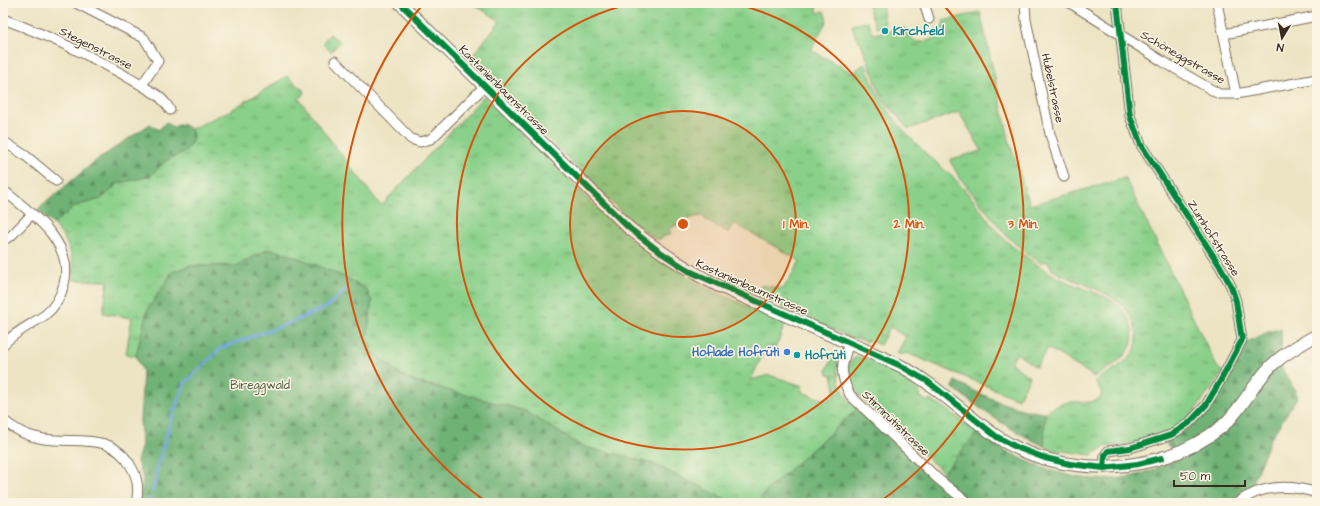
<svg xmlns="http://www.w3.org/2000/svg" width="1320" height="506" viewBox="0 0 1320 506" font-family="'Architects Daughter',sans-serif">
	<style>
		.grass { fill: url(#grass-tufts); stroke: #627d54 }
		.forest { fill: url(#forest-firs); stroke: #556e4a }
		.park { fill: url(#park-crowns); stroke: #627d54 }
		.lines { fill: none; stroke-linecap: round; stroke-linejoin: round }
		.stream { stroke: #72a6de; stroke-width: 3 }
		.street-casing { stroke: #796b58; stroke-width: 11 }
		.secondary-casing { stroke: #796b58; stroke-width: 14 }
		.street { stroke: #fff; stroke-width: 9 }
		.secondary { stroke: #fff; stroke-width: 12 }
		.cycleway-casing { stroke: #fcf5e5; stroke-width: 8 }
		.cycleway { stroke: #00873e; stroke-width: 6 }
		.ring { fill: none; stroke: #d7540e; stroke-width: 2 }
		.culture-dot { fill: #0f9aa8; stroke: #fcf5e5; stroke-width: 1.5 }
		.shop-dot { fill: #3f7fe0; stroke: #fcf5e5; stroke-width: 1.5 }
		.labels { text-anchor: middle; stroke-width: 3; stroke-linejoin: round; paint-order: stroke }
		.culture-label { font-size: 12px; font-weight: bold; fill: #0d838f; stroke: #fcf5e5; text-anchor: start }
		.street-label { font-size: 12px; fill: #3b2a1e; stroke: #fcf5e5 }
		.shop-label { font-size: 12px; font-weight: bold; fill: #366cbe; stroke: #fcf5e5; text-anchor: end }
		.park-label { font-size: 12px; fill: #535c3e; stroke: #fcf5e5 }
		.centre { fill: #d7540e; stroke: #fcf5e5; stroke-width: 2 }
		.ring-label { font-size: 12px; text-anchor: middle; font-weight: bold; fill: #d7540e; stroke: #fcf5e5; stroke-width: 3; stroke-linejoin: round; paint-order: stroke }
	</style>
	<defs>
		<pattern id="grass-tufts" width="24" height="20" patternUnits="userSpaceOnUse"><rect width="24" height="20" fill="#8ad08a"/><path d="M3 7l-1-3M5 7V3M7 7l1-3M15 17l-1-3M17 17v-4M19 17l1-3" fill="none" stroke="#72a970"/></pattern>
		<pattern id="forest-firs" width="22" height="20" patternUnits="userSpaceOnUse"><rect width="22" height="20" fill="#6fb276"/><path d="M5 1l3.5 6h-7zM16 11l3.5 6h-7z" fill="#5c9160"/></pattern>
		<pattern id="park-crowns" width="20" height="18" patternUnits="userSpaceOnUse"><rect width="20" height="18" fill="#8ad08a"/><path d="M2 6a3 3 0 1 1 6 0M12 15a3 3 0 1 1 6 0" fill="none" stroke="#72a970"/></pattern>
	</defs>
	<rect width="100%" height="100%" fill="#fcf5e5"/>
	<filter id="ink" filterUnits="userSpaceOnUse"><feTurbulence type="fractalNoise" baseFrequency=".025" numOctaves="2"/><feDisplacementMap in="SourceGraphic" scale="8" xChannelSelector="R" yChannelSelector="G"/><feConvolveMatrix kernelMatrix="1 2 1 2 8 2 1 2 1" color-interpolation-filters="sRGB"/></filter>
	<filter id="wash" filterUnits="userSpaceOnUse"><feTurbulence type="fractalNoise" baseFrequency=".012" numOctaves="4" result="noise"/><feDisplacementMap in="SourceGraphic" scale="16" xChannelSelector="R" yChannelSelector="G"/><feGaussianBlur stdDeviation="0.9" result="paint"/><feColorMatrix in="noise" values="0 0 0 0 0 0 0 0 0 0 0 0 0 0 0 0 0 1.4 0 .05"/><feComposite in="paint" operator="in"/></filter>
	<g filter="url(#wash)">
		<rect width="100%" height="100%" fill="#ece4c3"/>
		<path class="grass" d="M472,3H777C791,6 795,3 808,3L809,6L815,4L818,13L824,11L827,20L811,50L853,73L865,63C878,102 899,128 929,156C941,167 954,177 964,189C976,202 985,217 996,230C1006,242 1019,252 1032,261C1042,268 1052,275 1063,280C1087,291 1120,296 1130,322C1142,352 1114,364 1093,378L1090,374L1048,348L1036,367L1016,353L1011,363L1030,377L1018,399L907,353L901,355L897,353L906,337L890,327L880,345L867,340L866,342L857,338L854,339L756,295L761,285L783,289L800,261L734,223L728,232L705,220V216L694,217L669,229L671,234L657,240L628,219L469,60L500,21Z
			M867,3H882L885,26L876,28Z
			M980,12L1010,144L1030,205L1125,178L1217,367L1223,372L1191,416L1175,429L1141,442L1104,447L1092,455L1055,450L1044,446L1045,413C1053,408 1062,402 1072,402C1084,401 1087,405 1100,398L1102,393L1095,381C1107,373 1122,366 1131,356C1137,348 1138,339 1136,330C1128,292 1081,286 1052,270L1050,264L1045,261L1041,263L1021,249L1005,234L960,178L950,161L951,159L982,151L959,112L908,129L884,100L878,88L861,43L855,36L852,25L868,21L873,34L905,28C915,44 916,44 934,39L932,31L944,27L943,21Z
			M287,76L305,92L299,99L381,206L484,96L610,221L651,255L705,287L783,323L785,325L775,349L766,346L751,380L769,375L803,386L802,392C811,395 823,402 833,398L835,389L832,375L828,374L827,369L835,354L837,353C836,375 840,394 857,409L766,491L758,503H734L655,465L624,456L583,447L525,411L407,379L374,354L367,337L371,313L347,278L274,250H266L236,266H189L172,272L147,311L136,356L126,354L132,318L103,313L108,281L73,280C75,258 68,240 53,224L75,206L101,199L119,183L151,176L164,162L185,151L191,143L193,136L191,129L233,109Z
			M856,357C878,357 905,380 920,393L921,397L926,401L930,400L952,413L977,433L944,473L858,395C851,383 841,367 856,357Z"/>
		<path class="forest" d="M166,122L173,127L182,124L191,129L193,136L191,143L185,151L164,162L151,176L119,183L101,199L75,206L53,224L37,210L94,162L150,124L159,130Z
			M266,250H274L294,256L347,278L366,289L372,301L367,337L374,354L407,379L525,411L583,447L624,456L655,465L734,503H140L143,478L137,461L142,445L140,421L143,372L136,356L147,311L172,272L189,266H236Z
			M1281,329L1282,368L1298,396L1270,440L1251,487L1226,503H758L766,491L857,409L936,481L977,433C1024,464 1080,490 1138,475C1153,471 1168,463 1183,457L1167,445L1165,441L1178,435L1203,417L1231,365L1247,342L1270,331Z
			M955,381C984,396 1012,410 1045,413L1044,446C1010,430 981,410 952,387Z"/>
		<path class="park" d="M330,34L340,42L331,52L322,43Z"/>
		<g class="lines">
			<path class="stream" d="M153,491L158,464L172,416L185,383L221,348L290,323L327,307L347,289
				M149,503L150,498"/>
		</g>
	</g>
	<g filter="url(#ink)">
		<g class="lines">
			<defs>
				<path id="street" d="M76,3L144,38L158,61L142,85
					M924,3L929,19
					M1025,3L1026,20L1050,134L1064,177
					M1070,3L1162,61L1219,94H1236L1317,79
					M1217,3L1236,94
					M3,19C58,39 110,65 159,96L167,105L170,110
					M1224,34L1317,16
					M335,61L411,139L420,142L431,139L485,86
					M3,141L26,156L56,181
					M3,190C31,213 75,242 64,284C61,296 55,307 45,315C31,325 14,332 3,345
					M3,240L11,236L32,214
					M849,343C841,365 839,373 850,395L938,479L968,503
					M3,420C15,430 28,437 44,439C77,444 112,431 132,468C138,479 139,491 136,503
					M1104,468L1105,455L1108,451L1130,448L1171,435L1189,423L1206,405L1222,378L1242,340L1236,301L1231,286L1220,266L1141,145L1130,116L1117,3
					M1237,503C1261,485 1289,484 1317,493"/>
				<path id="secondary" d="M400,3L629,228C657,250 685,269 717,285L899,365C935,384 963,413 996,436C1061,480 1160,476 1220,428C1239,414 1254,382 1272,365C1285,353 1301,344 1317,335"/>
			</defs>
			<use href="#street" class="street-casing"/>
			<use href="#secondary" class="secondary-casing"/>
			<use href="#street" class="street"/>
			<use href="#secondary" class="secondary"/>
			<defs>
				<path id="cycleway" d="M400,3L629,228L660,252L689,271L899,365L927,381L997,437L1018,448L1045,458L1070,464L1104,468L1138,464L1162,458
					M1104,468L1105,455L1108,451L1130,448L1171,435L1189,423L1206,405L1222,378L1242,340L1236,301L1231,286L1220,266L1141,145L1130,116L1117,3"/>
			</defs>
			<use href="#cycleway" class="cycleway-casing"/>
			<use href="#cycleway" class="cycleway"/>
		</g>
	</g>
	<circle cx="683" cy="224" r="113" fill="#d7540e" fill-opacity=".12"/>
	<g class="ring">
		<circle cx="683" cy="224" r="113"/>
		<path d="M732 3A226 226 0 1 1 634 3"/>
		<path d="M488 503A340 340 0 0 1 424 3M942 3A340 340 0 0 1 878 503"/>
	</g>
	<g class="culture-dot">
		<circle cx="885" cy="31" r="4"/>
		<circle cx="797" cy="355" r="4"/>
	</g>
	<circle class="shop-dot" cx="787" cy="352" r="4"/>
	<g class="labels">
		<g class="culture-label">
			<text x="893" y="35">Kirchfeld</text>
			<text x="805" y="359">Hofrüti</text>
		</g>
		<g class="street-label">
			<text transform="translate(96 48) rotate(27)" y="4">Stegenstrasse</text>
			<text transform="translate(1183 57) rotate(30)" y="4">Schöneggstrasse</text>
			<text transform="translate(1053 88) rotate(78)" y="4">Hubelstrasse</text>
			<text transform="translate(504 90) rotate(45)" y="4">Kastanienbaumstrasse</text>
			<text transform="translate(1214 238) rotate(58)" y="4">Zumhofstrasse</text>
			<text transform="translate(752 287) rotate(24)" y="4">Kastanienbaumstrasse</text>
			<text transform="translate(896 423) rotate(44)" y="4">Stirnrütistrasse</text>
		</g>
		<g class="shop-label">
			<text x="779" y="356">Hoflade Hofrüti</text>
		</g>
		<g class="park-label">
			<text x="260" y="389">Bireggwald</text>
		</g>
	</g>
	<circle cx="683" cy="224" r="6" class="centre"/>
	<g class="ring-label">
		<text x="796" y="228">1 Min.</text>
		<text x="909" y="228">2 Min.</text>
		<text x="1023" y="228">3 Min.</text>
	</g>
	<rect width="1320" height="506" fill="none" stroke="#fcf5e5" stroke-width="16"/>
	<g transform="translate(1282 38) rotate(190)" stroke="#fcf5e5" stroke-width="3" paint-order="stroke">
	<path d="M0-3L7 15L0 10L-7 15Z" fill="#3b2a1e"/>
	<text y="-6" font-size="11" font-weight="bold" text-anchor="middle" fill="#3b2a1e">N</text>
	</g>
	<path d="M1174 480v6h71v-6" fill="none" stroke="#3b2a1e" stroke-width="2"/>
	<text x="1180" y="480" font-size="12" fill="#3b2a1e" stroke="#fcf5e5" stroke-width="3" paint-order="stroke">50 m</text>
</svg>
